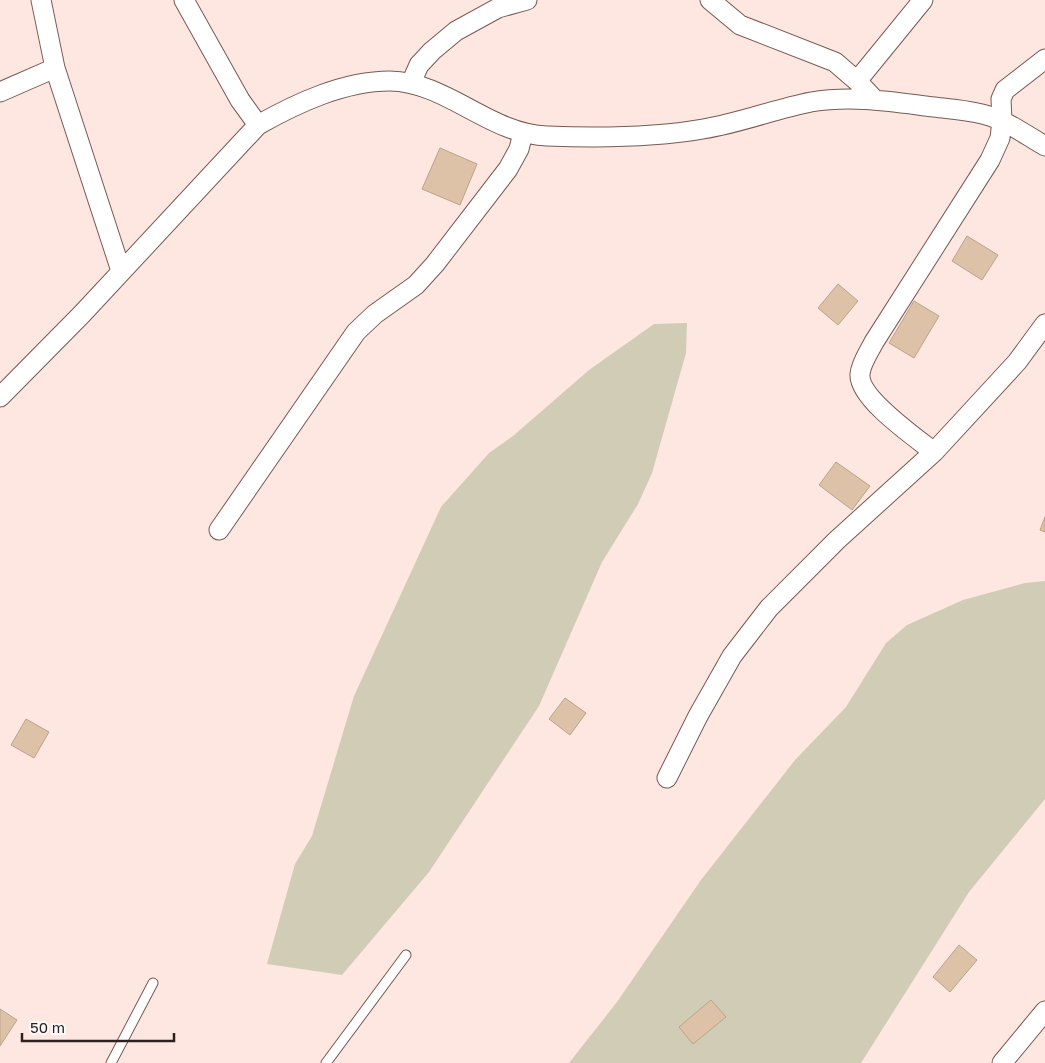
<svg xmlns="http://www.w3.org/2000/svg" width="1045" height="1063" viewBox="0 0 1045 1063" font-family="'Golos Text',sans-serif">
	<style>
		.green { fill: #d1ccb5 }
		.building { fill: #ddc2a8; stroke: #bca289 }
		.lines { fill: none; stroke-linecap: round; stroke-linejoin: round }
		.service-casing { stroke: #7a5951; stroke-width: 11 }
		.minor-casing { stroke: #7a5951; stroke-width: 21 }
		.service { stroke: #fff; stroke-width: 9 }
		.minor { stroke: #fff; stroke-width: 19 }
	</style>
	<rect width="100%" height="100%" fill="#fee6e1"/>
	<path class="green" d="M687,323L686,353L652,473L638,504L602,562L539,706L429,872L342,975L267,964L295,864L312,836L354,696L441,507L489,453L513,436L589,370L654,324Z
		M1045,581V799L969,892L861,1063H569L617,1002L701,880L795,760L846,707L886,643L907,625L963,600L1025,583Z"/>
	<path class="building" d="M440,148L477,164L460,205L422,189Z
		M967,236L998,255L982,280L952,261Z
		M838,284L858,301L838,325L818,308Z
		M914,301L939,316L914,358L889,343Z
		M836,462L870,486L852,510L819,485Z
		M1045,517V532L1040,530Z
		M565,698L586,713L570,735L549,719Z
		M26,719L49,732L34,758L11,745Z
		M959,945L977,960L950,992L933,977Z
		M711,1000L726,1017L693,1044L679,1027Z
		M0,1009L17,1020L0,1046Z"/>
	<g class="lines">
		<defs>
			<path id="service" d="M111,1063L153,983
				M326,1063L406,955"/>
			<path id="minor" d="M41,0L55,68L121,271
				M184,0L240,100L258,125
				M710,0L740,25L835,62L857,81L874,99
				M857,81L923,0
				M411,83L419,65L432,51L456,31L498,8L527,0
				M0,92L55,68
				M0,397L82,314L258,125C297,103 344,81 390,81C447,82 489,134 547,136C599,138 652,138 703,129C740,123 775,109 811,102C853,95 893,102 934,107C957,110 981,111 1002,121C1017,128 1031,138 1045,146
				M934,452C915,437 858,398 860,374C861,363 869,352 874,342L990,160L1000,138L1002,121L1001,99L1005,90L1045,59
				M219,530L356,332L375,314L416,285L435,264L508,169L519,149L523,133
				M667,778L698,716L732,656L769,608L837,540L934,452L1017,362L1045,324
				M1002,1063L1045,1011"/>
		</defs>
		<use href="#service" class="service-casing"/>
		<use href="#minor" class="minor-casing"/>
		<use href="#service" class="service"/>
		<use href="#minor" class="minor"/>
	</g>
	<path d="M22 1033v8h152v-8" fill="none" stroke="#2e201d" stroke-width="2.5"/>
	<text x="30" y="1033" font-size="15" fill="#2e201d" stroke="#f9f9f9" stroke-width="4" paint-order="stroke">50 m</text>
</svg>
